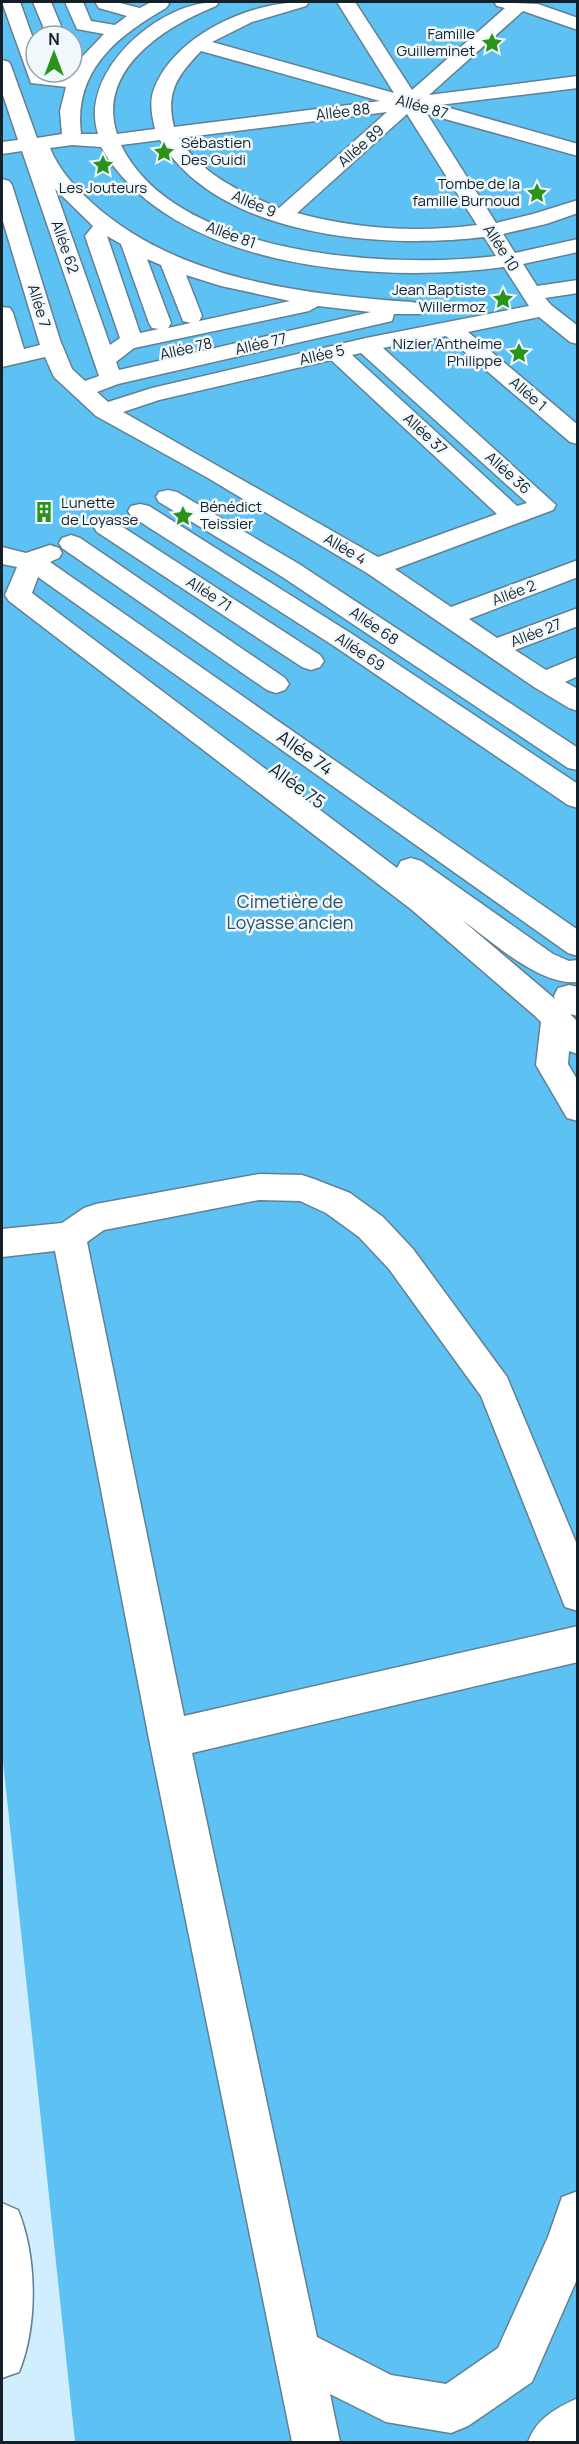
<svg xmlns="http://www.w3.org/2000/svg" width="579" height="2444" viewBox="0 0 579 2444" font-family="Manrope,sans-serif">
	<style>
		.green { fill: #5dc2f3; fill-rule: evenodd }
		.lines { fill: none; stroke-linecap: round; stroke-linejoin: round }
		.minor-casing { stroke: #608193; stroke-width: 3 }
		.minor { fill: #fff; fill-rule: evenodd }
		.labels { text-anchor: middle; stroke-width: 5; stroke-linejoin: round; paint-order: stroke }
		.far-poi-label { font-size: 15px; fill: #132027; stroke: #f0f8fc; text-anchor: end }
		.far-street-label { font-size: 15px; fill: #132027; stroke: #f0f8fc }
		.street-label { font-size: 18px; fill: #132027; stroke: #f0f8fc }
		.park-label { font-size: 18px; fill: #275167; stroke: #f0f8fc }
	</style>
	<rect width="100%" height="100%" fill="#d1eefe"/>
	<path class="green" d="M2,2H577V2442H75L2,1752ZM36,36H72V72H36Z"/>
	<g class="lines">
		<defs>
			<path id="minor" d="M2,2H20L36,47V72L70,76L82,57L104,34L77,29L65,2H83L91,21L115,25L127,16L99,8L95,2H116L140,8L151,2H167L169,4L166,8C117,36 73,71 81,134H98C78,72 160,0 219,2L216,6C166,26 96,69 117,134L155,129C152,116 149,102 154,89C175,34 253,0 309,2L306,6L252,22L212,42L394,93L337,2H355L412,90L505,8L497,6L494,2L538,4L578,18V30L523,11L429,95L578,76V88L439,105L578,144V156L427,114L496,223L533,214L578,200V213L546,224L503,234L515,253L578,239V252L523,264L537,286L578,280V293L545,298L551,305L578,326V344L570,342L539,317L468,332L578,425V444L570,442L446,336L383,348L556,505L553,510L395,569L451,607L578,560V577L469,619L497,638L578,608V626L515,650L546,670L578,657V676L565,682L578,689V711L569,708L534,687L367,573L208,478L96,416L54,377L45,357L2,367V307L10,308L13,313L24,349L40,345L2,218V179L9,181L12,185L60,340L72,369L85,381L99,376L22,151L2,154V142L18,140L2,92V60L9,62L11,66L37,138L62,134L60,111L66,87L31,83ZM201,51L380,101L174,127C165,92 178,75 201,51ZM387,112L279,208C240,192 202,175 179,138ZM407,114L477,225C416,233 356,229 297,213ZM160,140C219,238 383,249 484,237L496,256C390,269 175,257 121,145ZM72,145L101,147C171,270 378,284 504,267L529,306L366,338L152,388L108,402L97,392L118,384L392,321L394,314H420L423,309L420,304L412,302C301,294 177,280 91,202C74,186 59,170 50,148ZM55,189L93,226L85,236L120,338L110,345ZM107,236L121,244L149,323L152,328L159,329L140,333ZM147,259L161,265L183,321L191,323L199,321L202,316L186,275L221,286L290,301L168,328L171,323ZM318,306L371,312L119,370L116,362L134,348L309,311ZM361,353L527,503L517,506L352,355ZM331,360L497,514L378,557L123,412L159,400Z
				M33,2H51L65,36H47Z
				M168,490L177,492L299,564L578,748V770L568,768L281,576L159,502L156,497L159,492Z
				M140,504L149,506L352,634L578,784V808L568,805L334,646L131,516L128,511L131,506Z
				M106,519L115,522L320,655L324,661L320,667L311,670L302,667L97,532L94,527L97,522Z
				M71,535L80,538L285,678L289,684L285,690L276,693L267,690L62,548L59,543L62,538Z
				M50,545L59,548L62,553L59,558L50,562L578,930V956L568,953L38,577L32,593L397,868L401,861L411,858L421,861L553,954L569,961L578,960V982C539,986 492,941 462,920L555,999L554,996L558,988L569,985L578,987V1016L570,1014L578,1022V1054L569,1051L568,1064L578,1081V1121L567,1118L536,1065L541,1022L535,1016L412,910L9,601L5,595L17,567L2,564V547L26,553Z
				M259,1174L302,1175L314,1179L350,1193L383,1217L413,1249L507,1377L578,1547V1611L565,1607L481,1396L389,1269L359,1237L326,1213L300,1201L259,1200L104,1230L87,1242L184,1716L578,1626V1662L192,1753L317,2337L391,2375L446,2384L498,2348L548,2237L562,2197L578,2191V2277L532,2382L468,2426L451,2433L386,2422L330,2394L340,2442H292L149,1739L55,1251L2,1257V1229L62,1223L84,1208L96,1204Z
				M2,2203L18,2210C37,2256 38,2325 19,2372L2,2378Z
				M578,2398V2442H528C536,2419 556,2408 578,2398Z"/>
		</defs>
		<use href="#minor" class="minor-casing"/>
		<use href="#minor" class="minor"/>
	</g>
	<defs>
		<symbol id="sight-bare" viewBox="-9 -9 18 18"><path d="M0-6L1.8-2.2L6-1.7L2.9 1.2L3.7 5.4L0 3.3L-3.7 5.4L-2.9 1.2L-6-1.7L-1.8-2.2Z" fill="#2a9319" stroke="#f0f8fc" stroke-width="2.5" paint-order="stroke"/></symbol>
		<symbol id="building-bare" viewBox="-9 -9 18 18"><path d="M-4-6H4V6H1V3H-1V6H-4ZM-2.5-4.3h1.7v1.8h-1.7ZM.8-4.3h1.7v1.8H.8ZM-2.5-1h1.7V.8h-1.7ZM.8-1h1.7V.8H.8Z" fill="#2a9319" stroke="#f0f8fc" stroke-width="2.5" paint-order="stroke"/></symbol>
	</defs>
	<g fill-rule="evenodd">
		<use href="#sight-bare" x="477" y="28" width="30" height="30"/>
		<use href="#sight-bare" x="149" y="137" width="30" height="30"/>
		<use href="#sight-bare" x="88" y="150" width="30" height="30"/>
		<use href="#sight-bare" x="522" y="178" width="30" height="30"/>
		<use href="#sight-bare" x="488" y="284" width="30" height="30"/>
		<use href="#sight-bare" x="504" y="338" width="30" height="30"/>
		<use href="#building-bare" x="29" y="497" width="30" height="30"/>
		<use href="#sight-bare" x="168" y="501" width="30" height="30"/>
	</g>
	<g class="labels">
		<g class="far-poi-label">
			<text x="475" y="39">Famille<tspan x="475" dy="17">Guilleminet</tspan></text>
			<text x="181" y="148" text-anchor="start">Sébastien<tspan x="181" dy="17">Des Guidi</tspan></text>
			<text x="520" y="189">Tombe de la<tspan x="520" dy="17">famille Burnoud</tspan></text>
			<text x="103" y="193" text-anchor="middle">Les Jouteurs</text>
			<text x="486" y="295">Jean Baptiste<tspan x="486" dy="17">Willermoz</tspan></text>
			<text x="502" y="349">Nizier Anthelme<tspan x="502" dy="17">Philippe</tspan></text>
			<text x="61" y="508" text-anchor="start">Lunette<tspan x="61" dy="17">de Loyasse</tspan></text>
			<text x="200" y="512" text-anchor="start">Bénédict<tspan x="200" dy="17">Teissier</tspan></text>
		</g>
		<g class="far-street-label">
			<text transform="translate(422 107) rotate(16)" y="5">Allée 87</text>
			<text transform="translate(343 112) rotate(-7)" y="5">Allée 88</text>
			<text transform="translate(361 146) rotate(-41)" y="5">Allée 89</text>
			<text transform="translate(254 204) rotate(23)" y="5">Allée 9</text>
			<text transform="translate(231 235) rotate(20)" y="5">Allée 81</text>
			<text transform="translate(65 247) rotate(71)" y="5">Allée 62</text>
			<text transform="translate(501 248) rotate(57)" y="5">Allée 10</text>
			<text transform="translate(39 306) rotate(73)" y="5">Allée 7</text>
			<text transform="translate(261 344) rotate(-13)" y="5">Allée 77</text>
			<text transform="translate(186 349) rotate(-13)" y="5">Allée 78</text>
			<text transform="translate(322 355) rotate(-13)" y="5">Allée 5</text>
			<text transform="translate(528 394) rotate(41)" y="5">Allée 1</text>
			<text transform="translate(425 434) rotate(43)" y="5">Allée 37</text>
			<text transform="translate(508 473) rotate(42)" y="5">Allée 36</text>
			<text transform="translate(345 549) rotate(30)" y="5">Allée 4</text>
			<text transform="translate(514 593) rotate(-21)" y="5">Allée 2</text>
			<text transform="translate(209 594) rotate(33)" y="5">Allée 71</text>
			<text transform="translate(374 626) rotate(34)" y="5">Allée 68</text>
			<text transform="translate(536 633) rotate(-21)" y="5">Allée 27</text>
			<text transform="translate(360 652) rotate(34)" y="5">Allée 69</text>
		</g>
		<g class="street-label">
			<text transform="translate(305 753) rotate(35)" y="6">Allée 74</text>
			<text transform="translate(297 786) rotate(36)" y="6">Allée 75</text>
		</g>
		<g class="park-label">
			<text x="290" y="908">Cimetière de<tspan x="290" dy="21">Loyasse ancien</tspan></text>
		</g>
	</g>
	<rect width="579" height="2444" fill="none" stroke="#132027" stroke-width="6"/>
	<g transform="translate(54 54)"><circle r="28" fill="#f0f8fc" stroke="#98a2a7" stroke-width="1.5"/>
	<path d="M0-4.5L10 22L0 15L-10 22Z" fill="#2a9319"/>
	<text y="-9" font-size="16" font-weight="bold" text-anchor="middle" fill="#132027">N</text>
	</g>
</svg>
